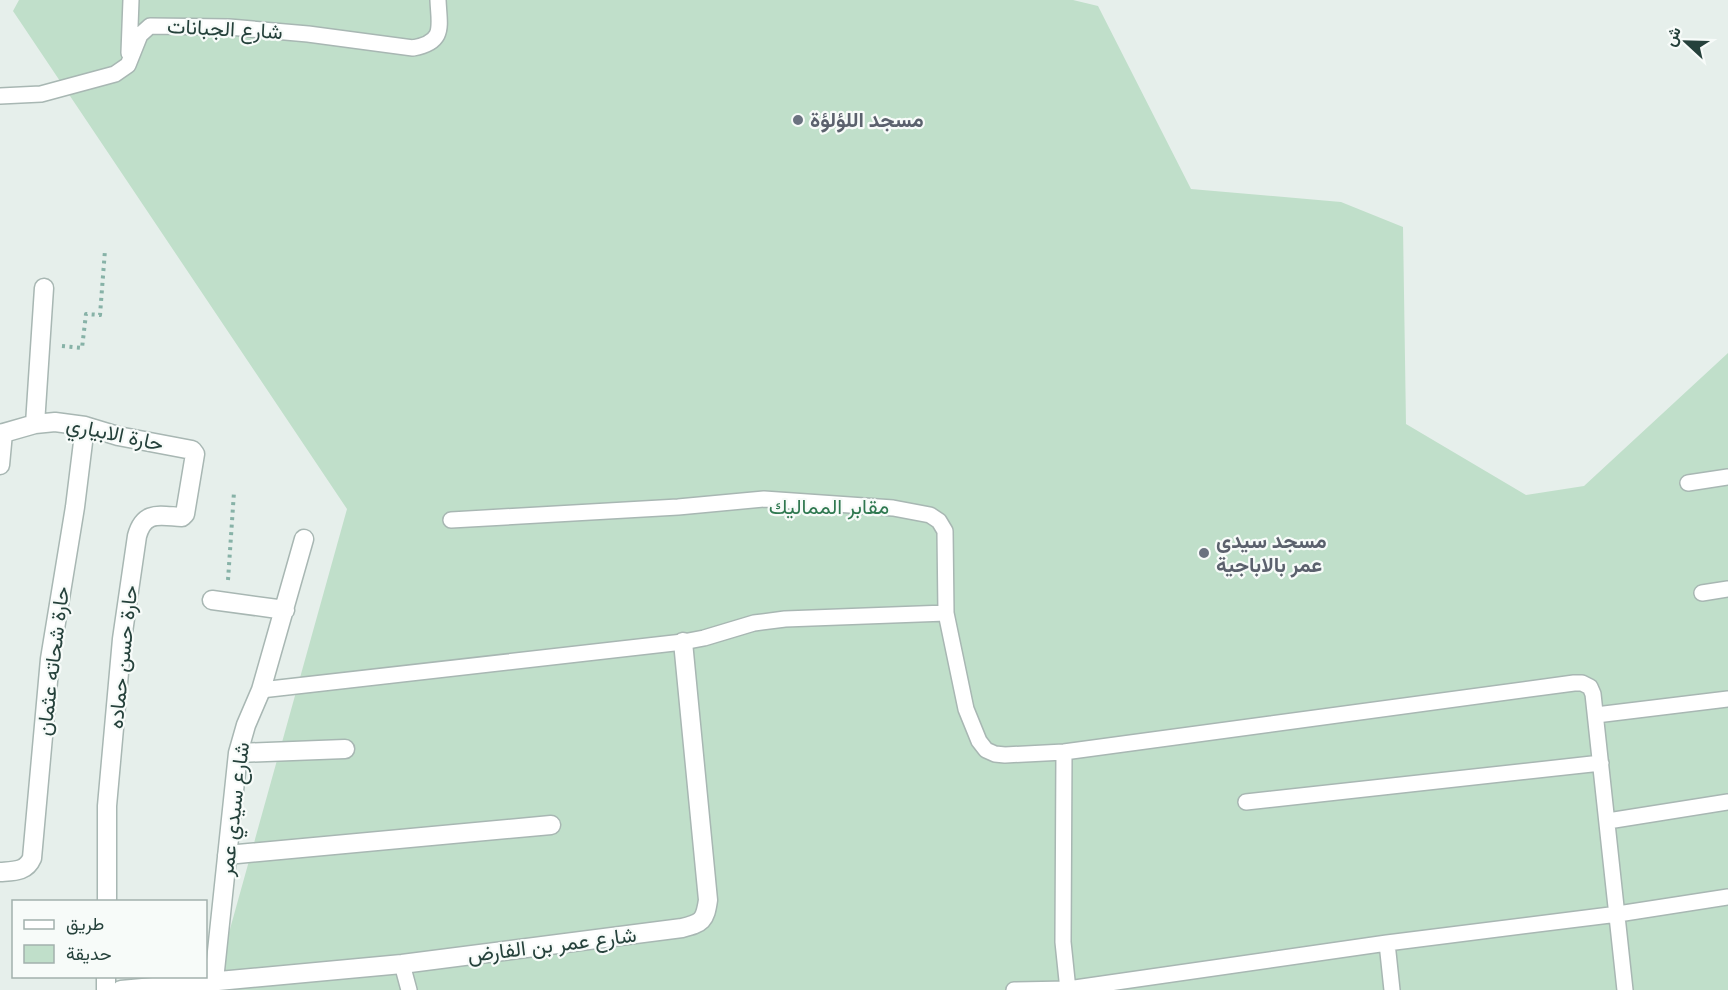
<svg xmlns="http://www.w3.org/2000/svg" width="1728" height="990" viewBox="0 0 1728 990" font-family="'DM Sans',Vazirmatn,sans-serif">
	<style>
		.green { fill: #c0dfca }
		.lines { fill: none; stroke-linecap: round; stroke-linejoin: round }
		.lane-casing { stroke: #a8b7b3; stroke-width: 18 }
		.street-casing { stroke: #a8b7b3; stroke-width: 21 }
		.path { stroke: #87b2a7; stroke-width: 4; stroke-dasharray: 3 4.5; stroke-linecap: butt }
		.lane { stroke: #fff; stroke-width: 15 }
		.street { stroke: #fff; stroke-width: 18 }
		.worship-dot { fill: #6b7280; stroke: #f7fbf9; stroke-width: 2 }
		.labels { text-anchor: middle; stroke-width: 4.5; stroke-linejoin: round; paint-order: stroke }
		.street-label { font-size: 21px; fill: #25413b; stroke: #f7fbf9 }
		.worship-label { font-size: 21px; font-weight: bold; fill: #5b616d; stroke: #f7fbf9; text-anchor: start }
		.park-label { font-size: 21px; fill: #2f7850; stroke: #f7fbf9 }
	</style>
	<rect width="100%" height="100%" fill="#e6efeb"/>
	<path class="green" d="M19,0H1073L1098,6L1191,189L1341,202L1403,227L1406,424L1526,495L1584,486L1728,353V990H213L347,509L13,11Z"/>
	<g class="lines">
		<defs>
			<path id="lane" d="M129,53L131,0
				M0,96L41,94L115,74L128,65L140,35L150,26L229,27L308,34L413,48C446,42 439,26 438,0
				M1688,483L1728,477
				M451,520L678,507L764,499L893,508L930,515L939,521L945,531L946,613L966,709L979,741L986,750L995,754L1005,755L1064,752L1574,683H1582L1590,687L1593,694L1625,990
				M1702,593L1728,589
				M261,690L683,642L704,638L754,623L785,619L946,613
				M1596,715L1728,699
				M1064,752L1063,942L1068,990
				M1246,802L1601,763
				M1608,821L1728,802
				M402,964L409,990
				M1014,990L1068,989L1387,943
				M1392,990L1387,943L1618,914L1728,897"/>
			<path id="street" d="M35,424L44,288
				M0,434L35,424L55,422L85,426L118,436L192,450L195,454L185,514L182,517C160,516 144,510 137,536L122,639L107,806V902
				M0,465L3,433
				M212,600L285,610
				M238,753L345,749
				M227,855L551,825
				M0,872C14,871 26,872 32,858L50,659L75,507L85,426
				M214,980L238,753L246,725L261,690L304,539
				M106,990V976
				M121,990L402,964L682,928C702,923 705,921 708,900L683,642"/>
		</defs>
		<use href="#lane" class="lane-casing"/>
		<use href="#street" class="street-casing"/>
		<path class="path" d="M62,346L82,348L86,314L100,315L105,250
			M228,580L234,492"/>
		<use href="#lane" class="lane"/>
		<use href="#street" class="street"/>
	</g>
	<g class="worship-dot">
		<circle cx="798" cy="120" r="6"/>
		<circle cx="1204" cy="553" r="6"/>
	</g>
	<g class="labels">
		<g class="street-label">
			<text transform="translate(225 29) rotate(3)" y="7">شارع الجبانات</text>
			<text transform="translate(115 434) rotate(12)" y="7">حارة الابياري</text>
			<text transform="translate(123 657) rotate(-84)" y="7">حارة حسن حماده</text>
			<text transform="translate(53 661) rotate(-83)" y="7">حارة شحاته عثمان</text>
			<text transform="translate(234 809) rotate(-83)" y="7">شارع سيدي عمر</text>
			<text transform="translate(552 945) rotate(-7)" y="7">شارع عمر بن الفارض</text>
		</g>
		<g class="worship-label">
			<text x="810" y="127">مسجد اللؤلؤة</text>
			<text x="1216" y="548">مسجد سيدى<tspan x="1216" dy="24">عمر بالاباجية</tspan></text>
		</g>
		<g class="park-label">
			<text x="829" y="514">مقابر المماليك</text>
		</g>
	</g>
	<rect x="12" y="900" width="195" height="78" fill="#f7fbf9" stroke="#a3b1ad" stroke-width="1.5"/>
	<rect x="24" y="920" width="30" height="9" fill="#ffffff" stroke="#a3b1ad" stroke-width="1.5"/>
	<text x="66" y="930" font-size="18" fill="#25413b">طريق</text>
	<rect x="24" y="945" width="30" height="18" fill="#c0dfca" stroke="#a3b1ad" stroke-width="1.5"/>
	<text x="66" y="960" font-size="18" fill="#25413b">حديقة</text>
	<g transform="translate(1686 42) rotate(292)" stroke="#f7fbf9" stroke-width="4.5" paint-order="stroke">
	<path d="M0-4.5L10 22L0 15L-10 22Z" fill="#25413b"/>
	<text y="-9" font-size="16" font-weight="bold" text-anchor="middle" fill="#25413b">ش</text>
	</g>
</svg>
